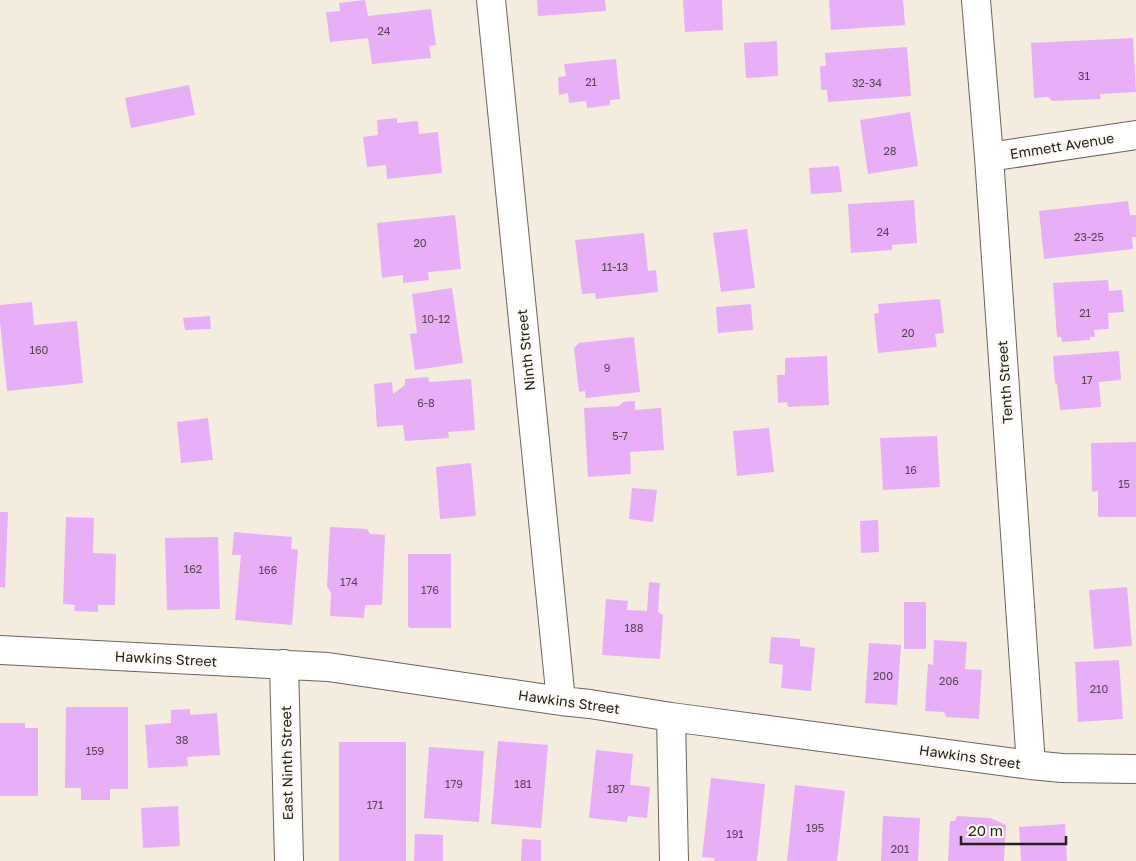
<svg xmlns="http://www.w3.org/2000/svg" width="1136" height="861" viewBox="0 0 1136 861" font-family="'Golos Text',sans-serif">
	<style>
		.building { fill: #e8aef6 }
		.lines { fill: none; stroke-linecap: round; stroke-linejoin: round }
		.minor-casing { stroke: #6c6359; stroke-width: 30 }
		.minor { stroke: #fff; stroke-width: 28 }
		.labels { text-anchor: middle; stroke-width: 4.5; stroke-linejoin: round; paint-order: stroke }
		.number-label { font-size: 11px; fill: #554453 }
		.street-label { font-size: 14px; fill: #24211d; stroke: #fefaf5 }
	</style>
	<rect width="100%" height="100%" fill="#f5ece0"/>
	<path class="building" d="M365,0L368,16L431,9L436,45L429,46L431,58L372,64L368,38L330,42L326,12L340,11L339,3Z
		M537,0H605L606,11L538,16Z
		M683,0H722L723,30L685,32Z
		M829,0H903L905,25L831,30Z
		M1133,38L1136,92L1100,94L1101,99L1052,101L1048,97L1034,98L1031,43Z
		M777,41L778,76L746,78L744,43Z
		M907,47L911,96L828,102L827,90H821L820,66H826L825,53Z
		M616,59L620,99L610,100V105L587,108L586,101L569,103L568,93L559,95L558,77L566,76L564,64Z
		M189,85L195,115L131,128L125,98Z
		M910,112L918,166L868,174L860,120Z
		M397,118V123L418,121L419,134L438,132L442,173L387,179L386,165L367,167L363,137L378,135L377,120Z
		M839,166L842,192L811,194L809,168Z
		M914,200L917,243L892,245V250L851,253L848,204Z
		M1128,201L1130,215H1136V237H1132L1133,249L1044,259L1039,211Z
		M455,215L461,269L428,272L429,280L403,283V275L382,278L377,223Z
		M747,229L755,288L721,292L713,233Z
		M644,233L648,271L656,270L658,292L596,299L595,293L582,294L575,240Z
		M1108,280L1109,291L1122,290L1124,312L1108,313L1109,329L1094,330L1095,337H1090V340L1062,342L1061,337H1057L1053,283Z
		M452,288L463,363L415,370L410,334L417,333L412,294Z
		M940,299L944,333L935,334L937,347L878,353L874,314L879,313L878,304Z
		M32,302L34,325L77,321L83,383L7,391L0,322V305Z
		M751,304L753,330L718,333L716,307Z
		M210,316L211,329L185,330L183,318Z
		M634,337L640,392L586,398L585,391L579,392L574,348L579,343Z
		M1119,351L1121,380L1099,382L1101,407L1060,410L1057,384L1055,383L1053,356Z
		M827,356L829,405L788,407L787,402L778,403L777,375H785V358Z
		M428,377L429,382L471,379L475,430L448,432L449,438L405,441L403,425L377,427L374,384L392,382L393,394L405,385V379Z
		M635,401V410L661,408L664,450L630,452L631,474L588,477L584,408L619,406L623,402Z
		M208,418L213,460L181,463L177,422Z
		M769,428L774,472L737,476L733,431Z
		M937,436L940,487L883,490L880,438Z
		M1136,442V517H1098V491L1092,492L1091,443Z
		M471,463L476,516L440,519L436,467Z
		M632,488L657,490L653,522L629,519Z
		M0,512H8L5,588L0,587Z
		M66,517L94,518L93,553L116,554L115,605H98V612L74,611L75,605L63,604Z
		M878,520L879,552L861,553L860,521Z
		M330,527L367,529L370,534L385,535L382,605H365L364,618L330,616L331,593L327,586Z
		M234,532L292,537L291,549L298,550L292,625L235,620L241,555H232Z
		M218,537L220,609L167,610L165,538Z
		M408,554H451V628H410L408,626Z
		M649,582L660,583L658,612L663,615L660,659L602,655L606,599L628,601L627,610L647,611Z
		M1127,587L1132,646L1094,649L1089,590Z
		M904,602H926V649H904Z
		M771,637L800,639V646L815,648L811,691L781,688L783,665L769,663Z
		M934,640L967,642L965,669L982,670L979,719L946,717L944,712L925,711L928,664L933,665Z
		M869,643L901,645L897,705L865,703Z
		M1119,660L1123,719L1078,722L1075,662Z
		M66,707H128V789H110V800H81V788H65Z
		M190,709V715L217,713L220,755L187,757L188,766L148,768L145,725L171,723V710Z
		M0,723H25V728H38V796H0Z
		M498,741L548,745L541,828L491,824Z
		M339,742H406V861H339Z
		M429,747L484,751L479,822L424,818Z
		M596,750L633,754L630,785L650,787L647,818L628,816L627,822L589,818Z
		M711,778L765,784L757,861H714L715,858L702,857Z
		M795,785L845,791L837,861H787Z
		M178,806L180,846L143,848L141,808Z
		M883,816L920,818L918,861H881Z
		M957,816L990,818L1006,825L1004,861H948L950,821H955Z
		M1065,824L1067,861H1021L1019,827Z
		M415,834L443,835V861H414Z
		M522,839L541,840V861H521Z"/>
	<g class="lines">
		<defs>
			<path id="minor" d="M491,0L561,701
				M976,0L989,157L1031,765
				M989,157L1136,135
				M0,650L328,667L561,701L590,704L671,717L1031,765L1062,768L1136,769
				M284,664L289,861
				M671,717L674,861"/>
		</defs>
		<use href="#minor" class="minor-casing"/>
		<use href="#minor" class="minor"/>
	</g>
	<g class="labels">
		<g class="number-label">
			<text x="384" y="35">24</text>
			<text x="1084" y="80">31</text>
			<text x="591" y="86">21</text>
			<text x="867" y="87">32-34</text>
			<text x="890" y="155">28</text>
			<text x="883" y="236">24</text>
			<text x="1089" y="241">23-25</text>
			<text x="420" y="247">20</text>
			<text x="615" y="271">11-13</text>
			<text x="1085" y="317">21</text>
			<text x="436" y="323">10-12</text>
			<text x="908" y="337">20</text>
			<text x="39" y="354">160</text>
			<text x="607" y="372">9</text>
			<text x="1087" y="384">17</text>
			<text x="426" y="407">6-8</text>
			<text x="620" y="440">5-7</text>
			<text x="911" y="474">16</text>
			<text x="1124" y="488">15</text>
			<text x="193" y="573">162</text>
			<text x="268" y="574">166</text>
			<text x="349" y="586">174</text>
			<text x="430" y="594">176</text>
			<text x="634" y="632">188</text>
			<text x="883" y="680">200</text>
			<text x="949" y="685">206</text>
			<text x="1099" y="693">210</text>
			<text x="182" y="744">38</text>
			<text x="95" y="755">159</text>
			<text x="454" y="788">179</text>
			<text x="523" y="788">181</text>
			<text x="616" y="793">187</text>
			<text x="375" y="809">171</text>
			<text x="815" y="832">195</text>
			<text x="735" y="838">191</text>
			<text x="900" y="853">201</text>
		</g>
		<g class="street-label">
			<text transform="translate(1062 146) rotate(-9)" y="5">Emmett Avenue</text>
			<text transform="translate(526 350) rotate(-96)" y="5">Ninth Street</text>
			<text transform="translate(1005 382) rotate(-94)" y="5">Tenth Street</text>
			<text transform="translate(166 659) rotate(3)" y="5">Hawkins Street</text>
			<text transform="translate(569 702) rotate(8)" y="5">Hawkins Street</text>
			<text transform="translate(970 757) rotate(8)" y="5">Hawkins Street</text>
			<text transform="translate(287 763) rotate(-91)" y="5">East Ninth Street</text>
		</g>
	</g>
	<path d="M961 836v8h105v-8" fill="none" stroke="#24211d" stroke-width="2.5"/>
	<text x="968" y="836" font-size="15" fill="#24211d" stroke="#fefaf5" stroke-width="4" paint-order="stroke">20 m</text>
</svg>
